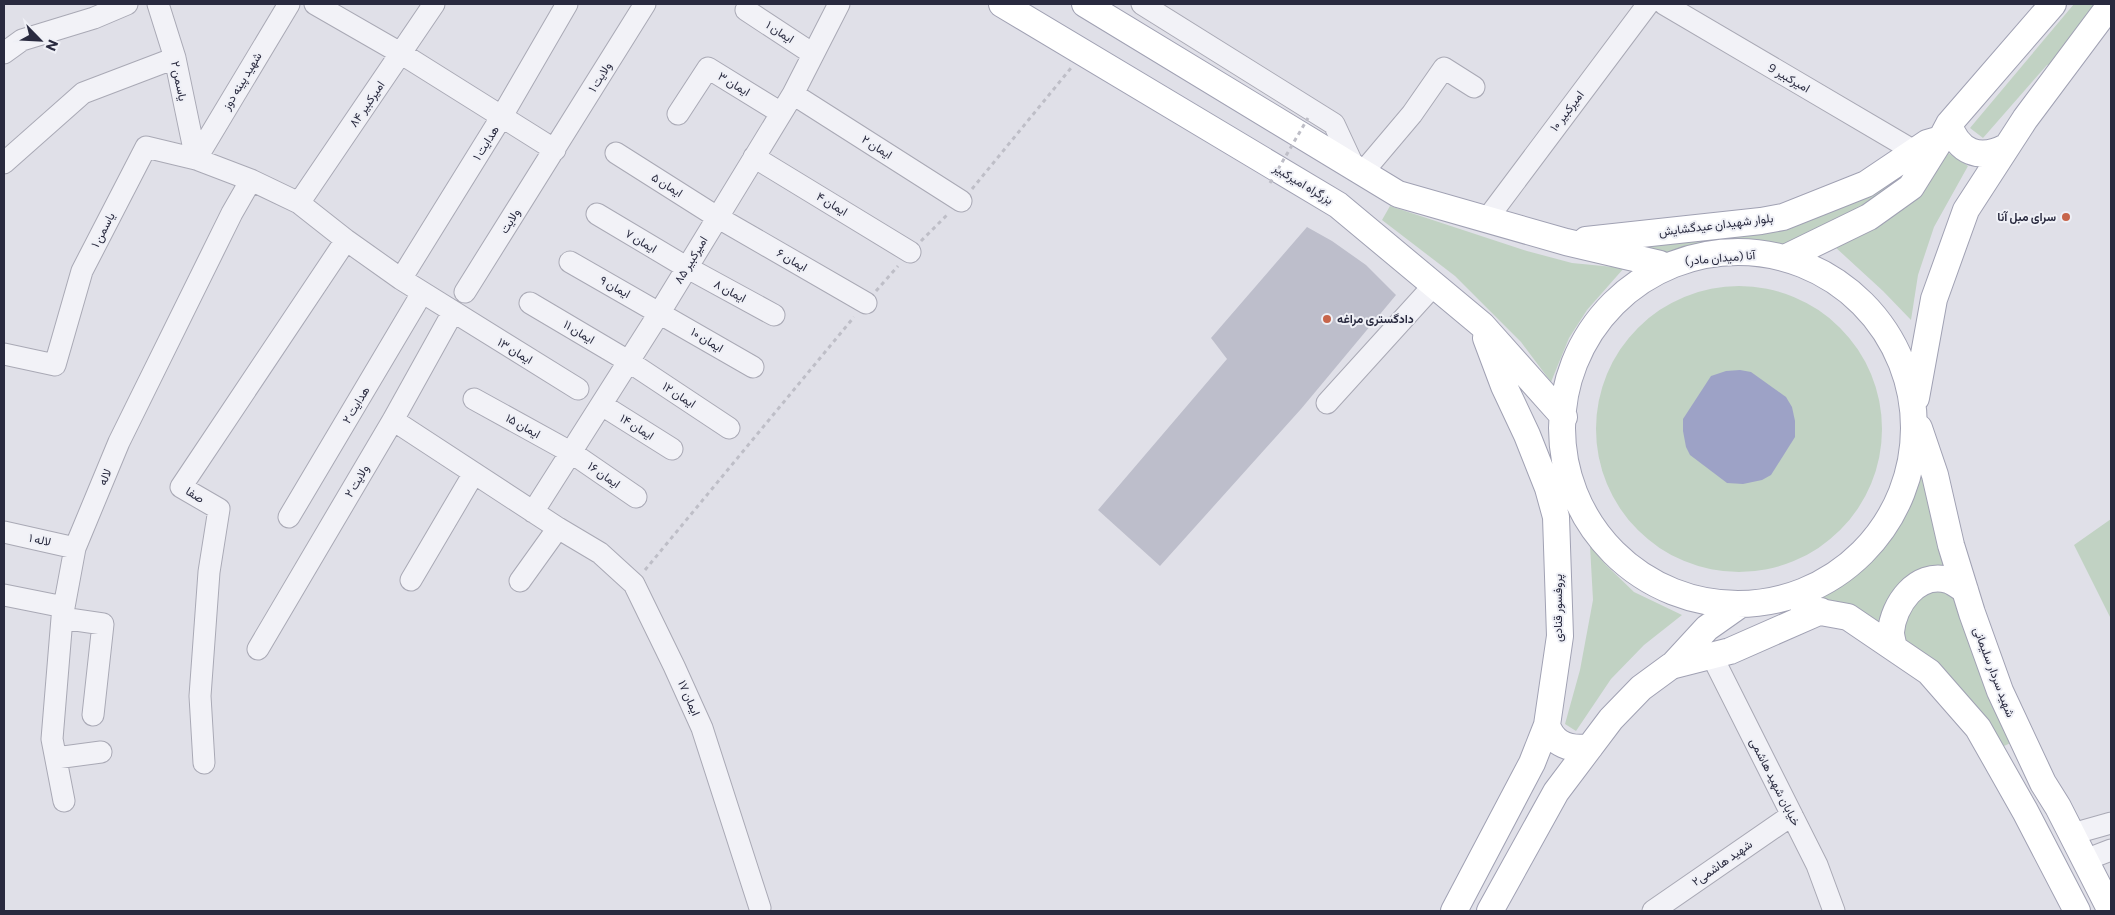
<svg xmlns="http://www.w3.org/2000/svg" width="2115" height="915" viewBox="0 0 2115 915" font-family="Commissioner,Vazirmatn,sans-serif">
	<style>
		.green { fill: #c1d2c3 }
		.water { fill: #9da2c6 }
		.building { fill: #bdbecb }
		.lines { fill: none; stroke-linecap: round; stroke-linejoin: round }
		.minor-casing { stroke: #a9a9b5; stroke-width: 23 }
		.major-casing { stroke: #a0a1b3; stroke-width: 28 }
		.path { stroke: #bebec7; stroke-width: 3; stroke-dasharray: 4 4; stroke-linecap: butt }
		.minor { stroke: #f2f2f7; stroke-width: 21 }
		.major { stroke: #fff; stroke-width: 26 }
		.path-bridge { stroke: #bebec7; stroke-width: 3; stroke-dasharray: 4 4; stroke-linecap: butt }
		.poi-dot { fill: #c7654b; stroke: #eff0f6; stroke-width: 2 }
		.labels { text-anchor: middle; stroke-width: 4; stroke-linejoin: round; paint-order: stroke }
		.street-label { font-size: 12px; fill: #292a3f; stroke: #eff0f6 }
		.poi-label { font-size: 12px; font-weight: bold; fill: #292a3f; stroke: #eff0f6; text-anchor: end }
	</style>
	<rect width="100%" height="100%" fill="#e0e0e8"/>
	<path class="green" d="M2074,4H2107L2064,62L2047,65L1983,138L1970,128Z
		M1927,143L1911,187L1789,256L1750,254L1660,264L1566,242L1761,221Z
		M1947,152L1968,166L1934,227L1918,275L1911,320L1883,291L1834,246Z
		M1390,206L1527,251L1572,263L1624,268L1587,310L1569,338L1551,382L1521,342L1455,276L1382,220Z
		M1596 429a143 143 0 1 1 286 0a143 143 0 1 1-286 0Z
		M1922,447L1953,573L1939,570L1885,635L1798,603L1861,566L1897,522L1911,486Z
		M2111,519V619L2074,545Z
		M1590,546L1606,565L1634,592L1682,615L1644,645L1611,679L1576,731L1565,724L1580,670L1593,600Z
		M1931,589L1957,593L2015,741L2004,746L1981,716L1903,646L1904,615Z"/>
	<path class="water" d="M1740,370L1751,372L1786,397L1792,407L1795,421V437L1771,475L1762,480L1743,484L1727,483L1690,455L1686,447L1683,431V419L1711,376L1726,371Z"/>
	<path class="building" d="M1307,227L1332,241L1366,265L1396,295L1301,409L1160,566L1098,510L1227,359L1211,338Z"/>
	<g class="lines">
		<defs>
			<path id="minor" d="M158,4L175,58L196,159
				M315,4L402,54L555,150
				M1142,4L1334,124L1354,167
				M1664,4L1914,151
				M746,10L813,54
				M4,53L22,40L94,18L127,4
				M793,94L961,201
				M678,114L708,68L781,113
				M616,153L717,217L866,303
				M754,157L910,252
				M196,159L289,4
				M4,163L83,93L175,58
				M1363,172L1412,114L1444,68L1474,87
				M299,203L434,4
				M597,214L686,267L774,315
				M1487,219L1648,4
				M570,262L753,367
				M401,279L502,116L567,4
				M465,292L645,4
				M530,303L628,361L729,428
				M4,354L55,365L82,271L146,147L196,159L251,180L299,203L346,240L401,279L578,389
				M474,399L572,453L636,497
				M1327,403L1434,285
				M602,405L672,449
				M393,420L558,528L600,553L634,584L674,666L702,728L760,908
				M533,512L660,312L793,94L839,4
				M289,517L422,293
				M4,532L75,548
				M411,580L474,473
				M520,581L558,528
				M4,595L64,607
				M62,618L103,624L93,715
				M258,649L393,420L453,312
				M1714,655L1716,664L1817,865L1834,911
				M56,758L101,752
				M204,763L200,696L209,572L219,509L181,487L346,240
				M64,801L52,739L62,618L75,548L119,442L232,213L251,180
				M2072,834L2111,823
				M2085,860L2111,850
				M1653,911L1792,815"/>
			<path id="major" d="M1002,4L1338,205L1482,325L1564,417
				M1085,4L1398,194L1566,242L1660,264
				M1949,124C1958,152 1979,161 2006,147
				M1586,240L1761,221L1783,217L1866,184L1927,143L1941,139L1949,124L2053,4
				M1562 428a176 176 0 1 1 352 0a176 176 0 1 1-352 0Z
				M1789,256L1869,217L1911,187L1941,139
				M1916,398L1934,299L1966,210L2025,119L2111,4
				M1919,428L1935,475L1951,545L1972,613L2000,691L2043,783L2058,807L2111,911
				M1804,609L1848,617L1929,672L1978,728L2025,811L2077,911
				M1894,648C1893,643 1891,637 1891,632C1893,605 1917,571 1948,580C1954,582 1960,587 1965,590
				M1672,666L1707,628L1741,604
				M1547,725C1553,745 1571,750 1590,747
				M1454,911L1532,763L1547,725L1560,636L1556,517L1548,488L1527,435L1504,386L1486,338
				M1490,911L1556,792L1611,719L1641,688L1671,666L1730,651L1821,611"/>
		</defs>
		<use href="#minor" class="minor-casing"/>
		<use href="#major" class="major-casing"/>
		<path class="path" d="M972,189L1071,68
			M921,241L949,213
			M876,291L898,266
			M645,570L854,317"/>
		<use href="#minor" class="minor"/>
		<use href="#major" class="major"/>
		<path class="path-bridge" d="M1270,183L1308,118"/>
	</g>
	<g class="poi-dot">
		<circle cx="2066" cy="217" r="5"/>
		<circle cx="1327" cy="319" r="5"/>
	</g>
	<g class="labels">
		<g class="street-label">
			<text transform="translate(780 32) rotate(33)" y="4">ایمان ۱</text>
			<text transform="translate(600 77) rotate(-58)" y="4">ولایت ۱</text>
			<text transform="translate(1789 78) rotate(30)" y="4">امیرکبیر 9</text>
			<text transform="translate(179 81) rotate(78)" y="4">یاسمن ۲</text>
			<text transform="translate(242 81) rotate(-59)" y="4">شهید پینه دوز</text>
			<text transform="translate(734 84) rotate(31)" y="4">ایمان ۳</text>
			<text transform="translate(367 104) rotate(-56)" y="4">امیرکبیر ۸۴</text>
			<text transform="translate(1567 111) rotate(-53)" y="4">امیرکبیر ۱۰</text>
			<text transform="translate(486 143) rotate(-58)" y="4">هدایت ۱</text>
			<text transform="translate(877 147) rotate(32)" y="4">ایمان ۲</text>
			<text transform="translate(1303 184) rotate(31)" y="4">بزرگراه امیرکبیر</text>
			<text transform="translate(667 185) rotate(32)" y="4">ایمان ۵</text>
			<text transform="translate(832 204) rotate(31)" y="4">ایمان ۴</text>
			<text transform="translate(510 221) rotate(-58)" y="4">ولایت</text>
			<text transform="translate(1716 225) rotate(-7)" y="4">بلوار شهیدان عیدگشایش</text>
			<text transform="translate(103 230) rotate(-63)" y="4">یاسمن ۱</text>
			<text transform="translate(641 241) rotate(31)" y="4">ایمان ۷</text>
			<text transform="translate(1720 258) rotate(-5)" y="4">آنا (میدان مادر)</text>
			<text transform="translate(691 260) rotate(-59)" y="4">امیرکبیر ۸۵</text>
			<text transform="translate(792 260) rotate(30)" y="4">ایمان ۶</text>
			<text transform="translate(615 287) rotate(29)" y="4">ایمان ۹</text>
			<text transform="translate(730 291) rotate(28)" y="4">ایمان ۸</text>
			<text transform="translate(579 332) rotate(31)" y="4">ایمان ۱۱</text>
			<text transform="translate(707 340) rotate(31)" y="4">ایمان ۱۰</text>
			<text transform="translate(515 351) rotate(31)" y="4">ایمان ۱۳</text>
			<text transform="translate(679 395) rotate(33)" y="4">ایمان ۱۲</text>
			<text transform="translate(356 405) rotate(-59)" y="4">هدایت ۲</text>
			<text transform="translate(523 426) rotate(29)" y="4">ایمان ۱۵</text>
			<text transform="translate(637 427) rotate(32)" y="4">ایمان ۱۴</text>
			<text transform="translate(604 475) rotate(35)" y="4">ایمان ۱۶</text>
			<text transform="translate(105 477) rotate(-68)" y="4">لاله</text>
			<text transform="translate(357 481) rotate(-59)" y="4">ولایت ۲</text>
			<text transform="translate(195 495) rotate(31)" y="4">صفا</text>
			<text transform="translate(40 540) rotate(13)" y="4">لاله ۱</text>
			<text transform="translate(1558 608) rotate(-90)" y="4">پروفسور قنادی</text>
			<text transform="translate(1994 672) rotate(69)" y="4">شهید سردار سلیمانی</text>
			<text transform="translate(689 698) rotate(66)" y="4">ایمان ۱۷</text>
			<text transform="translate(1775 782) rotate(63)" y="4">خیابان شهید هاشمی</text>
			<text transform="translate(1722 863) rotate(-35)" y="4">شهید هاشمی۲</text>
		</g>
		<g class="poi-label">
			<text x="2056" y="221">سرای مبل آنا</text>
			<text x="1337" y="323" text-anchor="start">دادگستری مراغه</text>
		</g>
	</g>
	<rect width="2115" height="915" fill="none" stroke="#292a3f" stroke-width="10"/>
	<g transform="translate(40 40) rotate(114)" stroke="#eff0f6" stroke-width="4" paint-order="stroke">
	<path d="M0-4L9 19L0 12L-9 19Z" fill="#292a3f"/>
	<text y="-8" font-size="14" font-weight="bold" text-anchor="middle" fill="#292a3f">N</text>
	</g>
</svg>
